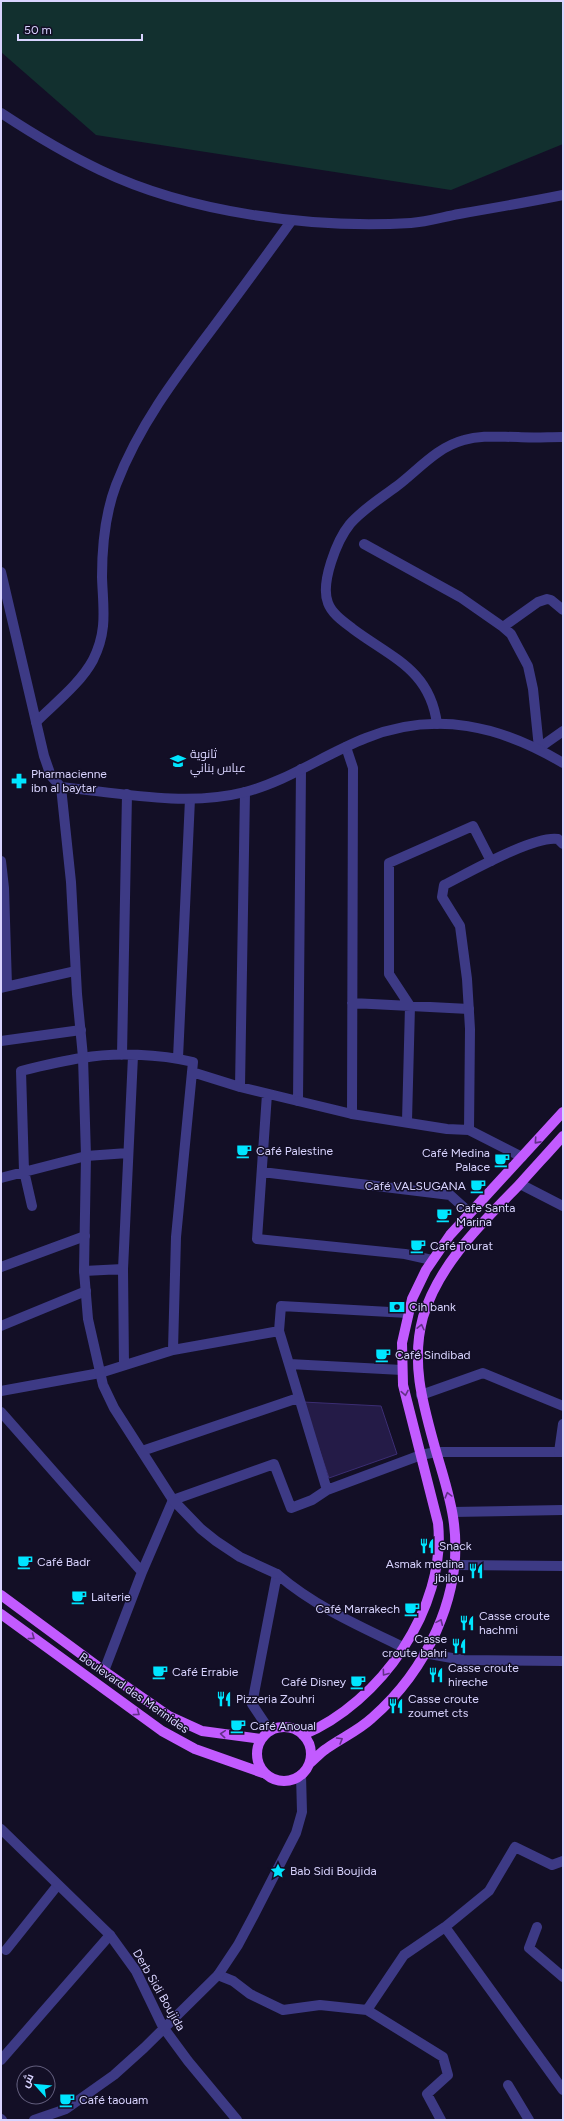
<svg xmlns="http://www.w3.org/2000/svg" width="564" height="2121" viewBox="0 0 564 2121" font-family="Figtree,Cairo,sans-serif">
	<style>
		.green { fill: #12302f }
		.building { fill: #241b47; stroke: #3b2d73 }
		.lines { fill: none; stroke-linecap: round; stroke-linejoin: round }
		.pedestrian { stroke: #3d3a85; stroke-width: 10 }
		.minor { stroke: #3d3a85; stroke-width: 10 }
		.tertiary { stroke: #3d3a85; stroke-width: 10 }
		.primary { stroke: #c25bff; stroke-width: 10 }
		.oneway { stroke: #623188 }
		.labels { text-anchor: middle; stroke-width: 3; stroke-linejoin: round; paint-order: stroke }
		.poi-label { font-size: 12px; fill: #d9d4ff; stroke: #130f26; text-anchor: start }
		.street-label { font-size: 12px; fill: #d9d4ff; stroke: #130f26 }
	</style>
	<rect width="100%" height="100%" fill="#130f26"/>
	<path class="green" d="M1,1H563V144L451,190L96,135L1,52Z"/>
	<path class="building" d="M303,1402L381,1406L397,1454L329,1478Z"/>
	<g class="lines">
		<path class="pedestrian" d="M346,747L353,768L352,1114
			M1,861L4,888L7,986
			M1,988L75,971
			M352,1003L469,1009
			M1,1041L81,1030
			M122,1055L127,794
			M178,1058L190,799
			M240,1087L245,792
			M267,1094L257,1239L405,1254L432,1260
			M407,1121L410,1006L389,974V863L473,826L491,861
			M262,1172L450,1195L470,1213
			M1,1178L86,1156L128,1153
			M32,1206L24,1171L21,1071C41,1066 61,1061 82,1058C115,1052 160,1054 193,1062L192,1072L240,1087L298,1101L301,769
			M1,1267L85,1236
			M84,1271L123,1269
			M1,1326L86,1291
			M279,1331L281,1306L408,1313
			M173,1350L176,1237L192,1072
			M289,1364L402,1370
			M124,1365L123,1269L133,1056
			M1,1391L100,1373L173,1350L279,1331L327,1490L421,1455L436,1452H559
			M421,1395L483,1373L563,1406
			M1,1412L142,1572L104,1671
			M142,1451L298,1398
			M453,1512L563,1510
			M142,1572L173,1500L274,1464L291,1508L312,1500L327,1490
			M424,1653L463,1660L563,1661
			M270,1731L252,1704L277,1574C314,1606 359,1626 403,1647
			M563,1861L552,1865L515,1847L489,1891L445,1927L563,2090
			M537,1927L529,1948L563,1977
			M6,1950L57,1886
			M218,1975L233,1981L250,1994L283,2010L320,2005L367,2010L443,2057L448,2075L427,2094L441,2120
			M367,2010L404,1955L445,1927
			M1,2060L110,1935
			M508,2085L529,2120"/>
		<path class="minor" d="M364,544L460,597L503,627L511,634L528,666L533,689L539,748L563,731
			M503,627L538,602L547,599L551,600L563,610
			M36,722C55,703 80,684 93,660C108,630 103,608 102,577C102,546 105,514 116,485C138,427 175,378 212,329C239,293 266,256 292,220
			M437,724C430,670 392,658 353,629C344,622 332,614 328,603C320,583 337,540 350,524C363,509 381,498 397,486C418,470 437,447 464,440C481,435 499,437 518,437C533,438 548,437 563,437
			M61,787L71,882L77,994L83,1057L86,1156L84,1271L88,1319L103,1385L114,1408L173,1500L201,1529L216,1541L240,1557L277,1574
			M298,1101L352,1114L447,1129L469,1130L522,1157
			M469,1130L470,1029L467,979L460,926L442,897L444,885C468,873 534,835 558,839L563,844
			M520,1184L563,1206
			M563,1424L559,1452H563
			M455,1565L563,1566
			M1,1829L110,1935L136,1971L163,2027L188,2061L237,2120
			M1,2119L2,2120
			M34,2120L66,2109L114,2075L144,2048L218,1975L238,1945L254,1915L296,1833L302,1812L301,1775"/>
		<path class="tertiary" d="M1,113C33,134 66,154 100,170C189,213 313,229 411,223C427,222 443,217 459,214C494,208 528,202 563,195
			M1,572L44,756L51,776L61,787C119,793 187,807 245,792C288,781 325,754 366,738C436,710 501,726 563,763"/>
		<path class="primary" d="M1,1595L104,1671L169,1716L202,1731L261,1739
			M1,1614L162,1731L195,1749L263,1773
			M257 1754a27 27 0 1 1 54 0a27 27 0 1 1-54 0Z
			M303,1735C380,1703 447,1608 438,1523L403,1385L402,1343L412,1299L426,1270L450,1235L563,1112
			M309,1764C315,1759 320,1753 326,1749C341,1738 358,1731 372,1718C426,1671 463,1596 454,1524C451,1497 441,1470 434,1444C422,1401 411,1361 423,1317C439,1264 481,1224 518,1186C533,1169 548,1153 563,1136"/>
	</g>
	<defs><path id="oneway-chevron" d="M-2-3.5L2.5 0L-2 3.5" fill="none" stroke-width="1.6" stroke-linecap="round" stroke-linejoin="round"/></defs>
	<g class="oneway">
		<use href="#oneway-chevron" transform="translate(537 1141) rotate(132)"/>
		<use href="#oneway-chevron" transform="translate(421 1327) rotate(-77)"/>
		<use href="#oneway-chevron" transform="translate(405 1393) rotate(79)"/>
		<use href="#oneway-chevron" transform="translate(448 1495) rotate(-105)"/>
		<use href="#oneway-chevron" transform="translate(440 1622) rotate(-66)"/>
		<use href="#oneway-chevron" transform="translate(32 1637) rotate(36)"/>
		<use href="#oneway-chevron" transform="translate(385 1673) rotate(126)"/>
		<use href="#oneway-chevron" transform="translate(137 1713) rotate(36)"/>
		<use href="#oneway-chevron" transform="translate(223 1734) rotate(-175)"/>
		<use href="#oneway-chevron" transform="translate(340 1740) rotate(-31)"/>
	</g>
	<defs>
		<symbol id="school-bare" viewBox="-9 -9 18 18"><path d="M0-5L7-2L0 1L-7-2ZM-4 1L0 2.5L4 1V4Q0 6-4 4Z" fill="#00e5ff" stroke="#130f26" stroke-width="2.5" paint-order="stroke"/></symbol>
		<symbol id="pharmacy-bare" viewBox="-9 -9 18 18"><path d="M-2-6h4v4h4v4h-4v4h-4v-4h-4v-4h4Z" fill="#00e5ff" stroke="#130f26" stroke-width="2.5" paint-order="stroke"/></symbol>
		<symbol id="cafe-bare" viewBox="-9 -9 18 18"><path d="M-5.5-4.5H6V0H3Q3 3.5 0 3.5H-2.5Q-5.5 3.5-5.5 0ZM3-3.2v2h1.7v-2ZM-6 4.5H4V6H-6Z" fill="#00e5ff" stroke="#130f26" stroke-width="2.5" paint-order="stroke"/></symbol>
		<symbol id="bank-bare" viewBox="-9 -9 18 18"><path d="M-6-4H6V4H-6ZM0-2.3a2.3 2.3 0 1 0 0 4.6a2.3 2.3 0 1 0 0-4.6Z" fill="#00e5ff" stroke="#130f26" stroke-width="2.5" paint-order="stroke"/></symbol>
		<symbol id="restaurant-bare" viewBox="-9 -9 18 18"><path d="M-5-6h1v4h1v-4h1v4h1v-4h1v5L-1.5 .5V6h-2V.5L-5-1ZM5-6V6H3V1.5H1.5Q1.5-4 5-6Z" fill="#00e5ff" stroke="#130f26" stroke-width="2.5" paint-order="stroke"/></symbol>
		<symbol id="sight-bare" viewBox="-9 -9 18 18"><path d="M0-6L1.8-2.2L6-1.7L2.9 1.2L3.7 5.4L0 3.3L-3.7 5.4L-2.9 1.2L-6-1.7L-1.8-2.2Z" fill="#00e5ff" stroke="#130f26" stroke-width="2.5" paint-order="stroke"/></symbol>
	</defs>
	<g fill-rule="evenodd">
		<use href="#school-bare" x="167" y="750" width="22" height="22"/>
		<use href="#pharmacy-bare" x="8" y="770" width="22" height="22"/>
		<use href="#cafe-bare" x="233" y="1140" width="22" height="22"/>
		<use href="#cafe-bare" x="491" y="1149" width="22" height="22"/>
		<use href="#cafe-bare" x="467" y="1175" width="22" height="22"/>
		<use href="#cafe-bare" x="433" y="1204" width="22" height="22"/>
		<use href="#cafe-bare" x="407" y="1235" width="22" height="22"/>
		<use href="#bank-bare" x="386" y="1296" width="22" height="22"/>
		<use href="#cafe-bare" x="372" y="1344" width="22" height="22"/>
		<use href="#restaurant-bare" x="416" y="1535" width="22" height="22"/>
		<use href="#cafe-bare" x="14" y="1551" width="22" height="22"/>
		<use href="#restaurant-bare" x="465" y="1560" width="22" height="22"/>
		<use href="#cafe-bare" x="68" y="1586" width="22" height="22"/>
		<use href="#cafe-bare" x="401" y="1598" width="22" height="22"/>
		<use href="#restaurant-bare" x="456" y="1612" width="22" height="22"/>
		<use href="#restaurant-bare" x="448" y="1635" width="22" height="22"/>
		<use href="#cafe-bare" x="149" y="1661" width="22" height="22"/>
		<use href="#restaurant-bare" x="425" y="1664" width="22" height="22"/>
		<use href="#cafe-bare" x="347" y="1671" width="22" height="22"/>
		<use href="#restaurant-bare" x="213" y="1688" width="22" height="22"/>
		<use href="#restaurant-bare" x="385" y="1695" width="22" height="22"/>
		<use href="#cafe-bare" x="227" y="1715" width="22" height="22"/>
		<use href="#sight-bare" x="267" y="1860" width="22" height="22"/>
		<use href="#cafe-bare" x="56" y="2089" width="22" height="22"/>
	</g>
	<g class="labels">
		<g class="poi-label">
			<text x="190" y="758">ثانوية<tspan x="190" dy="14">عباس بناني</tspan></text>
			<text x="31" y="778">Pharmacienne<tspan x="31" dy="14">ibn al baytar</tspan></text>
			<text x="256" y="1155">Café Palestine</text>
			<text x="490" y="1157" text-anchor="end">Café Medina<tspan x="490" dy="14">Palace</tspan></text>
			<text x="466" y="1190" text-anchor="end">Café VALSUGANA</text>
			<text x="456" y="1212">Cafe Santa<tspan x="456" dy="14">Marina</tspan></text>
			<text x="430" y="1250">Café Tourat</text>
			<text x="409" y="1311">Cih bank</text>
			<text x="395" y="1359">Café Sindibad</text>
			<text x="439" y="1550">Snack</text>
			<text x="37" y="1566">Café Badr</text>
			<text x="464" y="1568" text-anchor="end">Asmak medina<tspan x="464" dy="14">jbilou</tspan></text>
			<text x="91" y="1601">Laiterie</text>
			<text x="400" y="1613" text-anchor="end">Café Marrakech</text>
			<text x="479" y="1620">Casse croute<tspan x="479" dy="14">hachmi</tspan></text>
			<text x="447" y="1643" text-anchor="end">Casse<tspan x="447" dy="14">croute bahri</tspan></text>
			<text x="448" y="1672">Casse croute<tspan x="448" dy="14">hireche</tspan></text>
			<text x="172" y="1676">Café Errabie</text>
			<text x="346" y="1686" text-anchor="end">Café Disney</text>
			<text x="236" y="1703">Pizzeria Zouhri</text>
			<text x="408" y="1703">Casse croute<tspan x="408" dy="14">zoumet cts</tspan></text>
			<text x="250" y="1730">Café Anoual</text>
			<text x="290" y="1875">Bab Sidi Boujida</text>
			<text x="79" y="2104">Café taouam</text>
		</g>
		<g class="street-label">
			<text transform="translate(134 1693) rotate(35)" y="4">Boulevard des Merinides</text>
			<text transform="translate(159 1990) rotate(60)" y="4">Derb Sidi Boujida</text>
		</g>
	</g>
	<rect width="564" height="2121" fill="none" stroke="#d9d4ff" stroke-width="4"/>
	<g transform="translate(36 2085) rotate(297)"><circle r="19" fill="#130f26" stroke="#625e7d"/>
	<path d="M0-3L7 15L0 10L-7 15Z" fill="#00e5ff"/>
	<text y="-6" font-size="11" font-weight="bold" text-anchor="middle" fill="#d9d4ff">ش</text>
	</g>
	<path d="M18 34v6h124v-6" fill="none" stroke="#d9d4ff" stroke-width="2"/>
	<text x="24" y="34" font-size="12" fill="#d9d4ff" stroke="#130f26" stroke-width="3" paint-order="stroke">50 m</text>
</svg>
